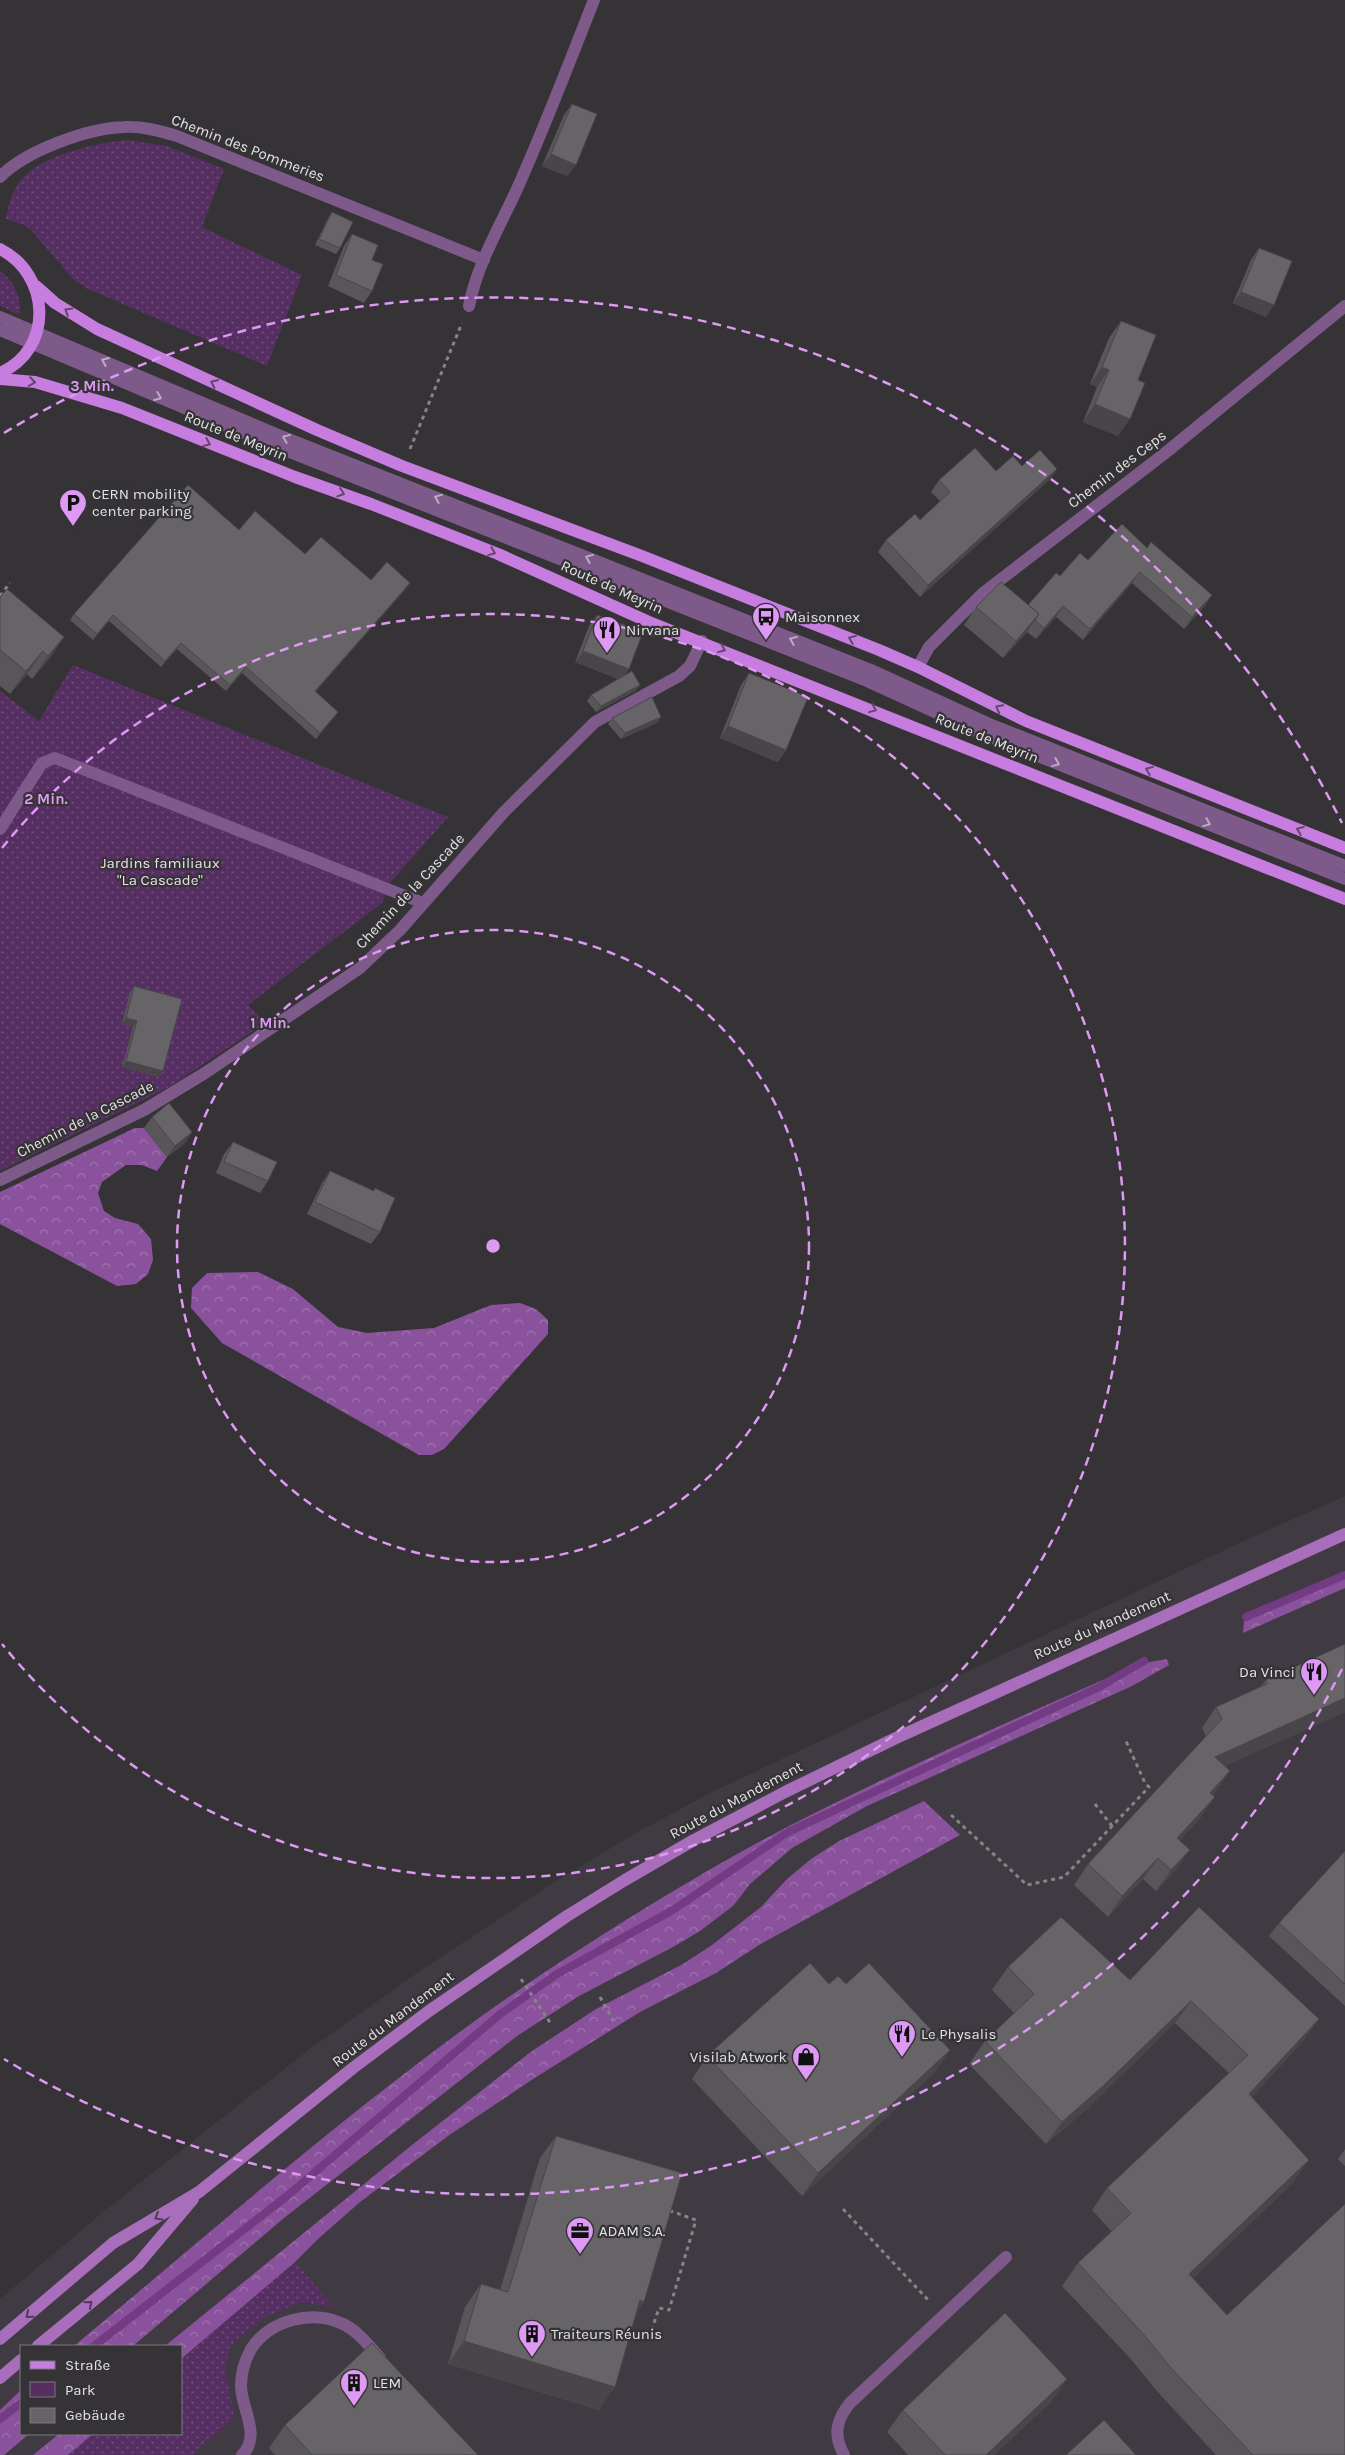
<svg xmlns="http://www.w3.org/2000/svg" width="1345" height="2455" viewBox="0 0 1345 2455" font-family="Karla,sans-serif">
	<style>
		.built { fill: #403a42; fill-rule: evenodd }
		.green { fill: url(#green-dots) }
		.forest { fill: url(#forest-crowns) }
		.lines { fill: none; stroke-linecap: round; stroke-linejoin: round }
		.stream { stroke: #733b84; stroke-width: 8 }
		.path { stroke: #868487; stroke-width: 3; stroke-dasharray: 4 4; stroke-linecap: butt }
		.lane { stroke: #7e5a8a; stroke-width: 12 }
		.street { stroke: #7e5a8a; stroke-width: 12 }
		.secondary { stroke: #a86ebb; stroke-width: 12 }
		.primary { stroke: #c77ce0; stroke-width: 12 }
		.wall { fill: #595659 }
		.shaded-wall { fill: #484649 }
		.building { fill: #676468; stroke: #484649 }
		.oneway { stroke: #614969 }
		.oneway2 { stroke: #bbacc0 }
		.oneway3 { stroke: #4c3f51 }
		.ring { fill: none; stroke: #dd99f3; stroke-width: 2.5; stroke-dasharray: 9 6 }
		.labels { text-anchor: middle; stroke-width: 4.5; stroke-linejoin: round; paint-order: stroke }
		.street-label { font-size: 15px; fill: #e3e2e4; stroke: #353336 }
		.poi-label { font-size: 15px; fill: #e3e2e4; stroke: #353336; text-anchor: start }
		.park-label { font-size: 15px; fill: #ecddf1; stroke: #353336 }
		.centre { fill: #dd99f3; stroke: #353336; stroke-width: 2.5 }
		.ring-label { font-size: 15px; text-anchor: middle; font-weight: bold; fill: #dd99f3; stroke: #353336; stroke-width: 4.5; stroke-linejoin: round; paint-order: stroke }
	</style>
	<defs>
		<pattern id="green-dots" width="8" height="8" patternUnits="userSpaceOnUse" patternTransform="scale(1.25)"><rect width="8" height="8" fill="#562f62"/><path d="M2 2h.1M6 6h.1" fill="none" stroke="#6e4d78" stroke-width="1.8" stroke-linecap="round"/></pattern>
		<pattern id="forest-crowns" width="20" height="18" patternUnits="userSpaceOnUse" patternTransform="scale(1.25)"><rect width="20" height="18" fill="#8a529c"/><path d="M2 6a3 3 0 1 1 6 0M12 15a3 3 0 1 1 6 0" fill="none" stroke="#a073ae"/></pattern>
	</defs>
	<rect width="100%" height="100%" fill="#353336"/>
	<path class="built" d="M1345,1496V2455H0V2299L109,2207L311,2048L417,1973L556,1881L636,1833L710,1793L1250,1538ZM21,2346H181V2434H21Z"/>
	<path class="green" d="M128,140L167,146L224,169L202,227L302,275L267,366L88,289L73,279L31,230L24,225L6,219C8,207 11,193 19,183C38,155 96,143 128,140Z
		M0,271C15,281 21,297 20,315L0,306Z
		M73,665L448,817L390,883L382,903L248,1005L265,1023L169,1087L0,1171V691L39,721Z
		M295,2262L335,2308L302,2302L262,2319L230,2346L225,2370L235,2417L192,2455H68L93,2434H181V2359Z"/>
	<path class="forest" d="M135,1128H144L167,1157L157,1171L142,1165H126L102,1182L98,1193L104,1211L115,1218L138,1224L151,1239L153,1260L148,1274L136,1284L117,1286L0,1224V1192Z
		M258,1272L293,1289L338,1327L367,1333L434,1328L491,1305L520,1303L536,1309L548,1320V1334L444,1449L432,1455H419L222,1343L191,1308L192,1288L207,1273Z
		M1345,1571V1588L1243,1633L1244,1621L1252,1614Z
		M1167,1659L1169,1665L1132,1686L867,1806L792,1848L750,1884L733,1906L700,1931L673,1947L579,1996L517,2036L284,2218L133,2346H74C239,2209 400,2064 582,1948C649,1905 720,1862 791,1825C904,1767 1022,1716 1139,1664Z
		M924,1801L960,1835L759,1945L716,1973L640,2012L533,2079L448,2136L360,2202L318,2239L295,2262L181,2359V2346H165L412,2145L532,2051L596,2009L683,1964L712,1945L761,1907L787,1879L811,1859L839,1841Z
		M21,2390V2434H29L4,2455H0V2410Z
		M59,2434H93L68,2455H33Z"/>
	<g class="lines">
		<path class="stream" d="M1246,1617L1345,1575
			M94,2346L287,2196L499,2015L557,1974L673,1910L788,1832L1101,1686L1144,1661
			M0,2419L21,2403"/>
		<path class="path" d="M410,449L462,323
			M0,596L10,583
			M1095,1804L1112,1826
			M951,1815L1027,1885L1064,1877L1149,1787L1145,1783L1126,1741
			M521,1979L551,2024
			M600,1997L615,2024
			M843,2209L930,2302
			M649,2338L659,2308L669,2310L696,2220L668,2210"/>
		<path class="lane" d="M0,317L276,434L871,670L987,723L1345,866
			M0,330L272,445L867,681L983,734L1345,879
			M0,829L42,763L55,758L423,903
			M242,2455C262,2436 241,2408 241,2386C241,2374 245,2360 251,2349C270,2320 312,2309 343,2324C358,2331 369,2346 380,2358"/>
		<path class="street" d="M0,177C25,151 88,128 124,127C142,126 160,131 177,136L484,260
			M469,306C478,259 506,217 524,173C549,116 571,58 594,0
			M918,667L929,647L983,593L1164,454L1345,306
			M0,1180L144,1110L205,1073L360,968L400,930L504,812L595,722L679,676L690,666L702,641
			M844,2455C833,2435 836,2420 850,2403L1006,2257"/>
		<path class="secondary" d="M0,2339L113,2243L199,2192L353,2068L429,2011L567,1916L625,1880L694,1840L787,1791L896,1738L1345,1534
			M38,2346L138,2264L193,2199
			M0,2378L21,2360"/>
		<path class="primary" d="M0,249C50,274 55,349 0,373
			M36,286L55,303L97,329L317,430L402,466L642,556L879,650L918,667L1026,721L1345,848
			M0,379L35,382L122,408L295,477L371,504L498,554L649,622L1345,899"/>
	</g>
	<path class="wall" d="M572,104L567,176L542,166L564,115Z
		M332,212L340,248L336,254L315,245L328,218Z
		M352,234L372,291L364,303L328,286L344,246Z
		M1259,248L1266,317L1233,303L1251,260Z
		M1121,321L1138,380L1118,436L1083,422L1097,387L1090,384L1109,338Z
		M1022,466L1057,469L1049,480L920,597L878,552L886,540L920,520L940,501L931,492L939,480Z
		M239,530L305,554L371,580L406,589L315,692L338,712L316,739L242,673L226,691L177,649L161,667L109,621L93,640L70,620L74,614Z
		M1147,548L1212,595L1204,607L1184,629L1132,583L1083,640L1056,617L1036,639L1027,632L1003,658L964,625L976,607L1028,605L1060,576L1088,560Z
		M0,597L64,637L49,659L32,679L27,674L10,694L0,686Z
		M597,615L625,675L640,685L635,691L596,712L587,701L591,695L618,679L575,662L589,626Z
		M749,673L786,750L778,762L720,738L741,685Z
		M612,718L657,723L621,739L608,724Z
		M134,986L159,1077L122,1067L133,1027L122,1024L130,992Z
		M152,1117L192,1132L184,1144L167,1157L144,1128Z
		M233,1142L268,1181L260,1193L216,1173L224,1154Z
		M330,1171L373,1191L375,1188L380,1232L371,1244L307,1214L322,1183Z
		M1345,1644V1712L1225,1766L1230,1771L1213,1795L1201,1817L1180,1840L1176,1870L1156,1891L1143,1879L1108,1917L1074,1885L1088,1864L1206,1736L1202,1728L1216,1707L1261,1686L1266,1680Z
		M1345,1851V2006L1269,1936L1279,1923Z
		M1008,1967L1130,1980L1319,2019L1303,2041L1252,2097L1293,2183L1193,2278L1345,2455H1216L1156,2390L1130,2358L1062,2286L1078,2263L1112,2232L1092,2210L1107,2188L1229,2073L1175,2023L1087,2109L1046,2144L969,2064L985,2041L1014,2013L992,1990Z
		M829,1984H846L950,2050L934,2073L802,2196L692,2079L707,2056Z
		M556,2136L644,2302L637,2311L599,2410L448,2364L465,2307L481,2284L500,2290L540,2158Z
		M1345,2149V2166L1338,2159Z
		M1067,2379L1051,2402L994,2455H908L887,2432L903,2410Z
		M285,2425L478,2455H275L269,2448Z"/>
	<path class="shaded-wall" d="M551,154L576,165L567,176L542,166Z
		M1241,292L1274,305L1266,317L1233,303Z
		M1102,367L1109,370L1097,387L1090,384Z
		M1095,404L1130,419L1118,436L1083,422Z
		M1057,469L1049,480L920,597L928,585Z
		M1140,572L1132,583L1083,640L1090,629Z
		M410,583L406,589L311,697L315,691Z
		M1212,595L1204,607L1184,629L1192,617Z
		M1063,606L1056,617L1036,639L1044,628Z
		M1039,614L1027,632L1003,658L1016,641Z
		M113,615L109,621L93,640L97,634Z
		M64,637L49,659L32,679L48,656Z
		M181,643L177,649L161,667L165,661Z
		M43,651L27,674L10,694L26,671Z
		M583,651L629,669L621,680L575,662Z
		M246,667L242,673L226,691L230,685Z
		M640,685L635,691L596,712L601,706Z
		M338,712L334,718L316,739L320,733Z
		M661,717L657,723L621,739L625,733Z
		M728,726L786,750L778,762L720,738Z
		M126,1018L137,1021L133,1027L122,1024Z
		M126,1061L163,1071L159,1077L122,1067Z
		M192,1132L184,1144L167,1157L175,1146Z
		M1345,1698V1712L1201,1777L1215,1757Z
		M1230,1771L1216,1791L1196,1813L1210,1793Z
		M1215,1797L1201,1817L1163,1858L1177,1838Z
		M1190,1850L1176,1870L1156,1891L1171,1870Z
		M1158,1858L1143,1879L1108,1917L1122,1896Z
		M1191,2001L1175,2023L1087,2109L1046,2144L1062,2122Z
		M1319,2019L1303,2041L1234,2117L1249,2094Z
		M950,2050L934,2073L802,2196L818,2173Z
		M1309,2160L1293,2183L1174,2296L1189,2274Z
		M640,2300L644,2302L628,2324Z
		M464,2341L615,2387L599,2410L448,2364Z
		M1067,2379L1051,2402L994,2455H986Z"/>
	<path class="building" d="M572,104L597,114L576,165L551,154Z
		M332,212L353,222L340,248L319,239Z
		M352,234L378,245L372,260L383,264L372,291L336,275Z
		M1259,248L1292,261L1274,305L1241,292Z
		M1121,321L1156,335L1138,380L1145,383L1130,419L1095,404L1109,370L1102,367Z
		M975,448L996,471L1013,456L1022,466L1040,450L1057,469L928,585L886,540L915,514L920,520L950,492L939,480Z
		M188,485L239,530L255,511L305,554L321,537L371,580L387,562L410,583L315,691L338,712L320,733L246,667L230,685L181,643L165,661L113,615L97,634L74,614Z
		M1122,524L1147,548L1151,542L1212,595L1192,617L1140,572L1090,629L1063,606L1044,628L1035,620L1039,614L1028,605L1056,573L1060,576L1080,553L1088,560Z
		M1001,582L1039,614L1016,641L976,607Z
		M7,589L64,637L48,656L43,651L26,671L0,650V597Z
		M597,615L643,632L629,669L583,651Z
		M632,671L640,685L601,706L591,695Z
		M749,673L808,697L786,750L728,726Z
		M652,697L661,717L625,733L612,718Z
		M134,986L182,999L163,1071L126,1061L137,1021L126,1018Z
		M169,1103L192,1132L175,1146L152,1117Z
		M233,1142L277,1162L268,1181L224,1162Z
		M330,1171L374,1191L375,1188L395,1198L380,1232L315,1202Z
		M1345,1644V1698L1215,1757L1230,1771L1210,1793L1215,1797L1177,1838L1190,1850L1171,1870L1158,1858L1122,1896L1088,1864L1222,1719L1216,1707L1267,1684L1266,1680Z
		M1345,1851V1984L1279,1923Z
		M1199,1907L1319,2019L1249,2094L1309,2160L1189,2274L1227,2315L1345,2204V2455H1253L1171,2368L1145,2336L1078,2263L1131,2213L1107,2188L1248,2055L1191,2001L1103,2086L1062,2122L985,2041L1034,1994L1008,1967L1061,1917L1130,1980Z
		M810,1963L829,1984L838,1976L846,1984L869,1963L950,2050L818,2173L707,2056Z
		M556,2136L682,2173L644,2302L640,2300L615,2387L464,2341L481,2284L508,2292Z
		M1005,2313L1067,2379L986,2455H945L903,2410Z
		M372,2343L478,2455H312L285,2425Z
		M1104,2420L1136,2455H1066Z"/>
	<defs><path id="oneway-chevron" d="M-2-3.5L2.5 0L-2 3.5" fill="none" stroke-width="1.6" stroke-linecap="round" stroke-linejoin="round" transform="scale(1.25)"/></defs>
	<g class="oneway">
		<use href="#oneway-chevron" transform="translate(68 311) rotate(-149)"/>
		<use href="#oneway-chevron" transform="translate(32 382) rotate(9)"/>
		<use href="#oneway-chevron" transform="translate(214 383) rotate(-155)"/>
		<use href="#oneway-chevron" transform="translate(207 443) rotate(22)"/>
		<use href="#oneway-chevron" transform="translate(341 493) rotate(19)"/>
		<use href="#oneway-chevron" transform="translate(492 552) rotate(22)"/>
		<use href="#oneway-chevron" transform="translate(852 639) rotate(-158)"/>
		<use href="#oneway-chevron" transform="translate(722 649) rotate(22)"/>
		<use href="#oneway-chevron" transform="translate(999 708) rotate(-153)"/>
		<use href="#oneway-chevron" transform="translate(873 709) rotate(22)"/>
		<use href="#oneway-chevron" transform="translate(1149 770) rotate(-158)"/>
		<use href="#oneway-chevron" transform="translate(1300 830) rotate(-158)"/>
	</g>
	<g class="oneway2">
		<use href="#oneway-chevron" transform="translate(105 361) rotate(-157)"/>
		<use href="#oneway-chevron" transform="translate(158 397) rotate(23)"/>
		<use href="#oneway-chevron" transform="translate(286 438) rotate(-158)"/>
		<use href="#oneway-chevron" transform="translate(438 498) rotate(-158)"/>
		<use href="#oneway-chevron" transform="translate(589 558) rotate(-158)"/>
		<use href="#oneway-chevron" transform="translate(793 640) rotate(-158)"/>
		<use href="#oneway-chevron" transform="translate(1056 763) rotate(22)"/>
		<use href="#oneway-chevron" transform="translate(1207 823) rotate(22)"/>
	</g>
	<g class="oneway3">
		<use href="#oneway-chevron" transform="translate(158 2217) rotate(149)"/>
		<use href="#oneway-chevron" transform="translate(89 2304) rotate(-40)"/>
		<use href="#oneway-chevron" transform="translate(29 2315) rotate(140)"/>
	</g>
	<g class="ring">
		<circle cx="493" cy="1246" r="316"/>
		<path d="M2 848A632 632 0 1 1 2 1644"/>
		<path d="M1342 1669A949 949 0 0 1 4 2059M4 433A949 949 0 0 1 1342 823"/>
	</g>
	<defs>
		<symbol id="parking-pin" viewBox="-11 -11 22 30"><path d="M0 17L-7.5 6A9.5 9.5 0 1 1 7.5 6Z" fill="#dd99f3" stroke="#353336"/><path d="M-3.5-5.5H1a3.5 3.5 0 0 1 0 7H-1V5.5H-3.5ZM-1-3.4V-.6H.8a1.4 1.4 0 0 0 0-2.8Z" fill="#111"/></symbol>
		<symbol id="bus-pin" viewBox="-11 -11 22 30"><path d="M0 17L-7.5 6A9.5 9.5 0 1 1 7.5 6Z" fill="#dd99f3" stroke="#353336"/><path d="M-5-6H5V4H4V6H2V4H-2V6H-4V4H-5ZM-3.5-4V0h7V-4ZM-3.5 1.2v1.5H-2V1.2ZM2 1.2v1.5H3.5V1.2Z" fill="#111"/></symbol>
		<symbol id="restaurant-pin" viewBox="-11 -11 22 30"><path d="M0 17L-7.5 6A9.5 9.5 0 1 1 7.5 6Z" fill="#dd99f3" stroke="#353336"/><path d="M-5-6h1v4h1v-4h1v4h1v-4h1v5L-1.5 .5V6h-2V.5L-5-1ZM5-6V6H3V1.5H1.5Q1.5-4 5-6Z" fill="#111"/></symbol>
		<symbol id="shop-pin" viewBox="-11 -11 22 30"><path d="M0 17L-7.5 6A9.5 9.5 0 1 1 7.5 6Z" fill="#dd99f3" stroke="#353336"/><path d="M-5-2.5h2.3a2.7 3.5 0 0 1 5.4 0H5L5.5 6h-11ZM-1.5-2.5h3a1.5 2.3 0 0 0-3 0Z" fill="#111"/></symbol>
		<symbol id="office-pin" viewBox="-11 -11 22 30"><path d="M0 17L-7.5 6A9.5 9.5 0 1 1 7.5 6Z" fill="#dd99f3" stroke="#353336"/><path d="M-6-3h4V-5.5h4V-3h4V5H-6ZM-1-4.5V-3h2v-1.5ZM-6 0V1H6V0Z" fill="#111"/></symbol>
		<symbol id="building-pin" viewBox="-11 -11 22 30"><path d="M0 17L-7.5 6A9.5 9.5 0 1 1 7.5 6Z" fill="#dd99f3" stroke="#353336"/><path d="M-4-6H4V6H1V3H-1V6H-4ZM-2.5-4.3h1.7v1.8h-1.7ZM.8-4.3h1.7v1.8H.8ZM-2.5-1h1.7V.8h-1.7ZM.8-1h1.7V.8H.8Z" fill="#111"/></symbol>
	</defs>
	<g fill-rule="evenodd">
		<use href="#parking-pin" x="57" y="487" width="32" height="43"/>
		<use href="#bus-pin" x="750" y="601" width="32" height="43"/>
		<use href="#restaurant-pin" x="591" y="614" width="32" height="43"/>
		<use href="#restaurant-pin" x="1298" y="1656" width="32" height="43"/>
		<use href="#restaurant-pin" x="886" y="2018" width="32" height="43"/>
		<use href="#shop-pin" x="790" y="2041" width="32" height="43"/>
		<use href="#office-pin" x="564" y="2215" width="32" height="43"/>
		<use href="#building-pin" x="516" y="2318" width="32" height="43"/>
		<use href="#building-pin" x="338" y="2367" width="32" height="43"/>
	</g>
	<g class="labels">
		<g class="street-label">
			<text transform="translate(248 148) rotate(21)" y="5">Chemin des Pommeries</text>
			<text transform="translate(236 436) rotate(22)" y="5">Route de Meyrin</text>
			<text transform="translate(1117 469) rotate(-37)" y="5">Chemin des Ceps</text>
			<text transform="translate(612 587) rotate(24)" y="5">Route de Meyrin</text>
			<text transform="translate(987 738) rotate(22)" y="5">Route de Meyrin</text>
			<text transform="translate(410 891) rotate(-47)" y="5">Chemin de la Cascade</text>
			<text transform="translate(85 1119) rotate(-27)" y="5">Chemin de la Cascade</text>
			<text transform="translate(1102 1625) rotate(-24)" y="5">Route du Mandement</text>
			<text transform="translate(736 1800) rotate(-28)" y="5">Route du Mandement</text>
			<text transform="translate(393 2019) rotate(-37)" y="5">Route du Mandement</text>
		</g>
		<g class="poi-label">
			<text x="92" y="499">CERN mobility<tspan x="92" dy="17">center parking</tspan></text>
			<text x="785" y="622">Maisonnex</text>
			<text x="626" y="635">Nirvana</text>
			<text x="1295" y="1677" text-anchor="end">Da Vinci</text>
			<text x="921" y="2039">Le Physalis</text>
			<text x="787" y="2062" text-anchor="end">Visilab Atwork</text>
			<text x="599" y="2236">ADAM S.A.</text>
			<text x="551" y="2339">Traiteurs Réunis</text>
			<text x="373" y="2388">LEM</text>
		</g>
		<g class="park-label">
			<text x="160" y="868">Jardins familiaux<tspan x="160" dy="17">"La Cascade"</tspan></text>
		</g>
	</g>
	<circle cx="493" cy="1246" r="8" class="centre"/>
	<g class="ring-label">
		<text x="92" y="391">3 Min.</text>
		<text x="46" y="804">2 Min.</text>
		<text x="270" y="1028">1 Min.</text>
	</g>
	<rect x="20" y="2345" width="162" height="90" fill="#353336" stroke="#7b797c"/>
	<rect x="30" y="2361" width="25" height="8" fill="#c77ce0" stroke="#7b797c"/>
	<text x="65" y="2370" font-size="15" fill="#e3e2e4">Straße</text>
	<rect x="30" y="2382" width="25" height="15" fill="#562f62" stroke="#7b797c"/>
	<text x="65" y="2395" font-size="15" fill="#e3e2e4">Park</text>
	<rect x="30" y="2408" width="25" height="15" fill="#676468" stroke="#7b797c"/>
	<text x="65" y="2420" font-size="15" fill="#e3e2e4">Gebäude</text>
</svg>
